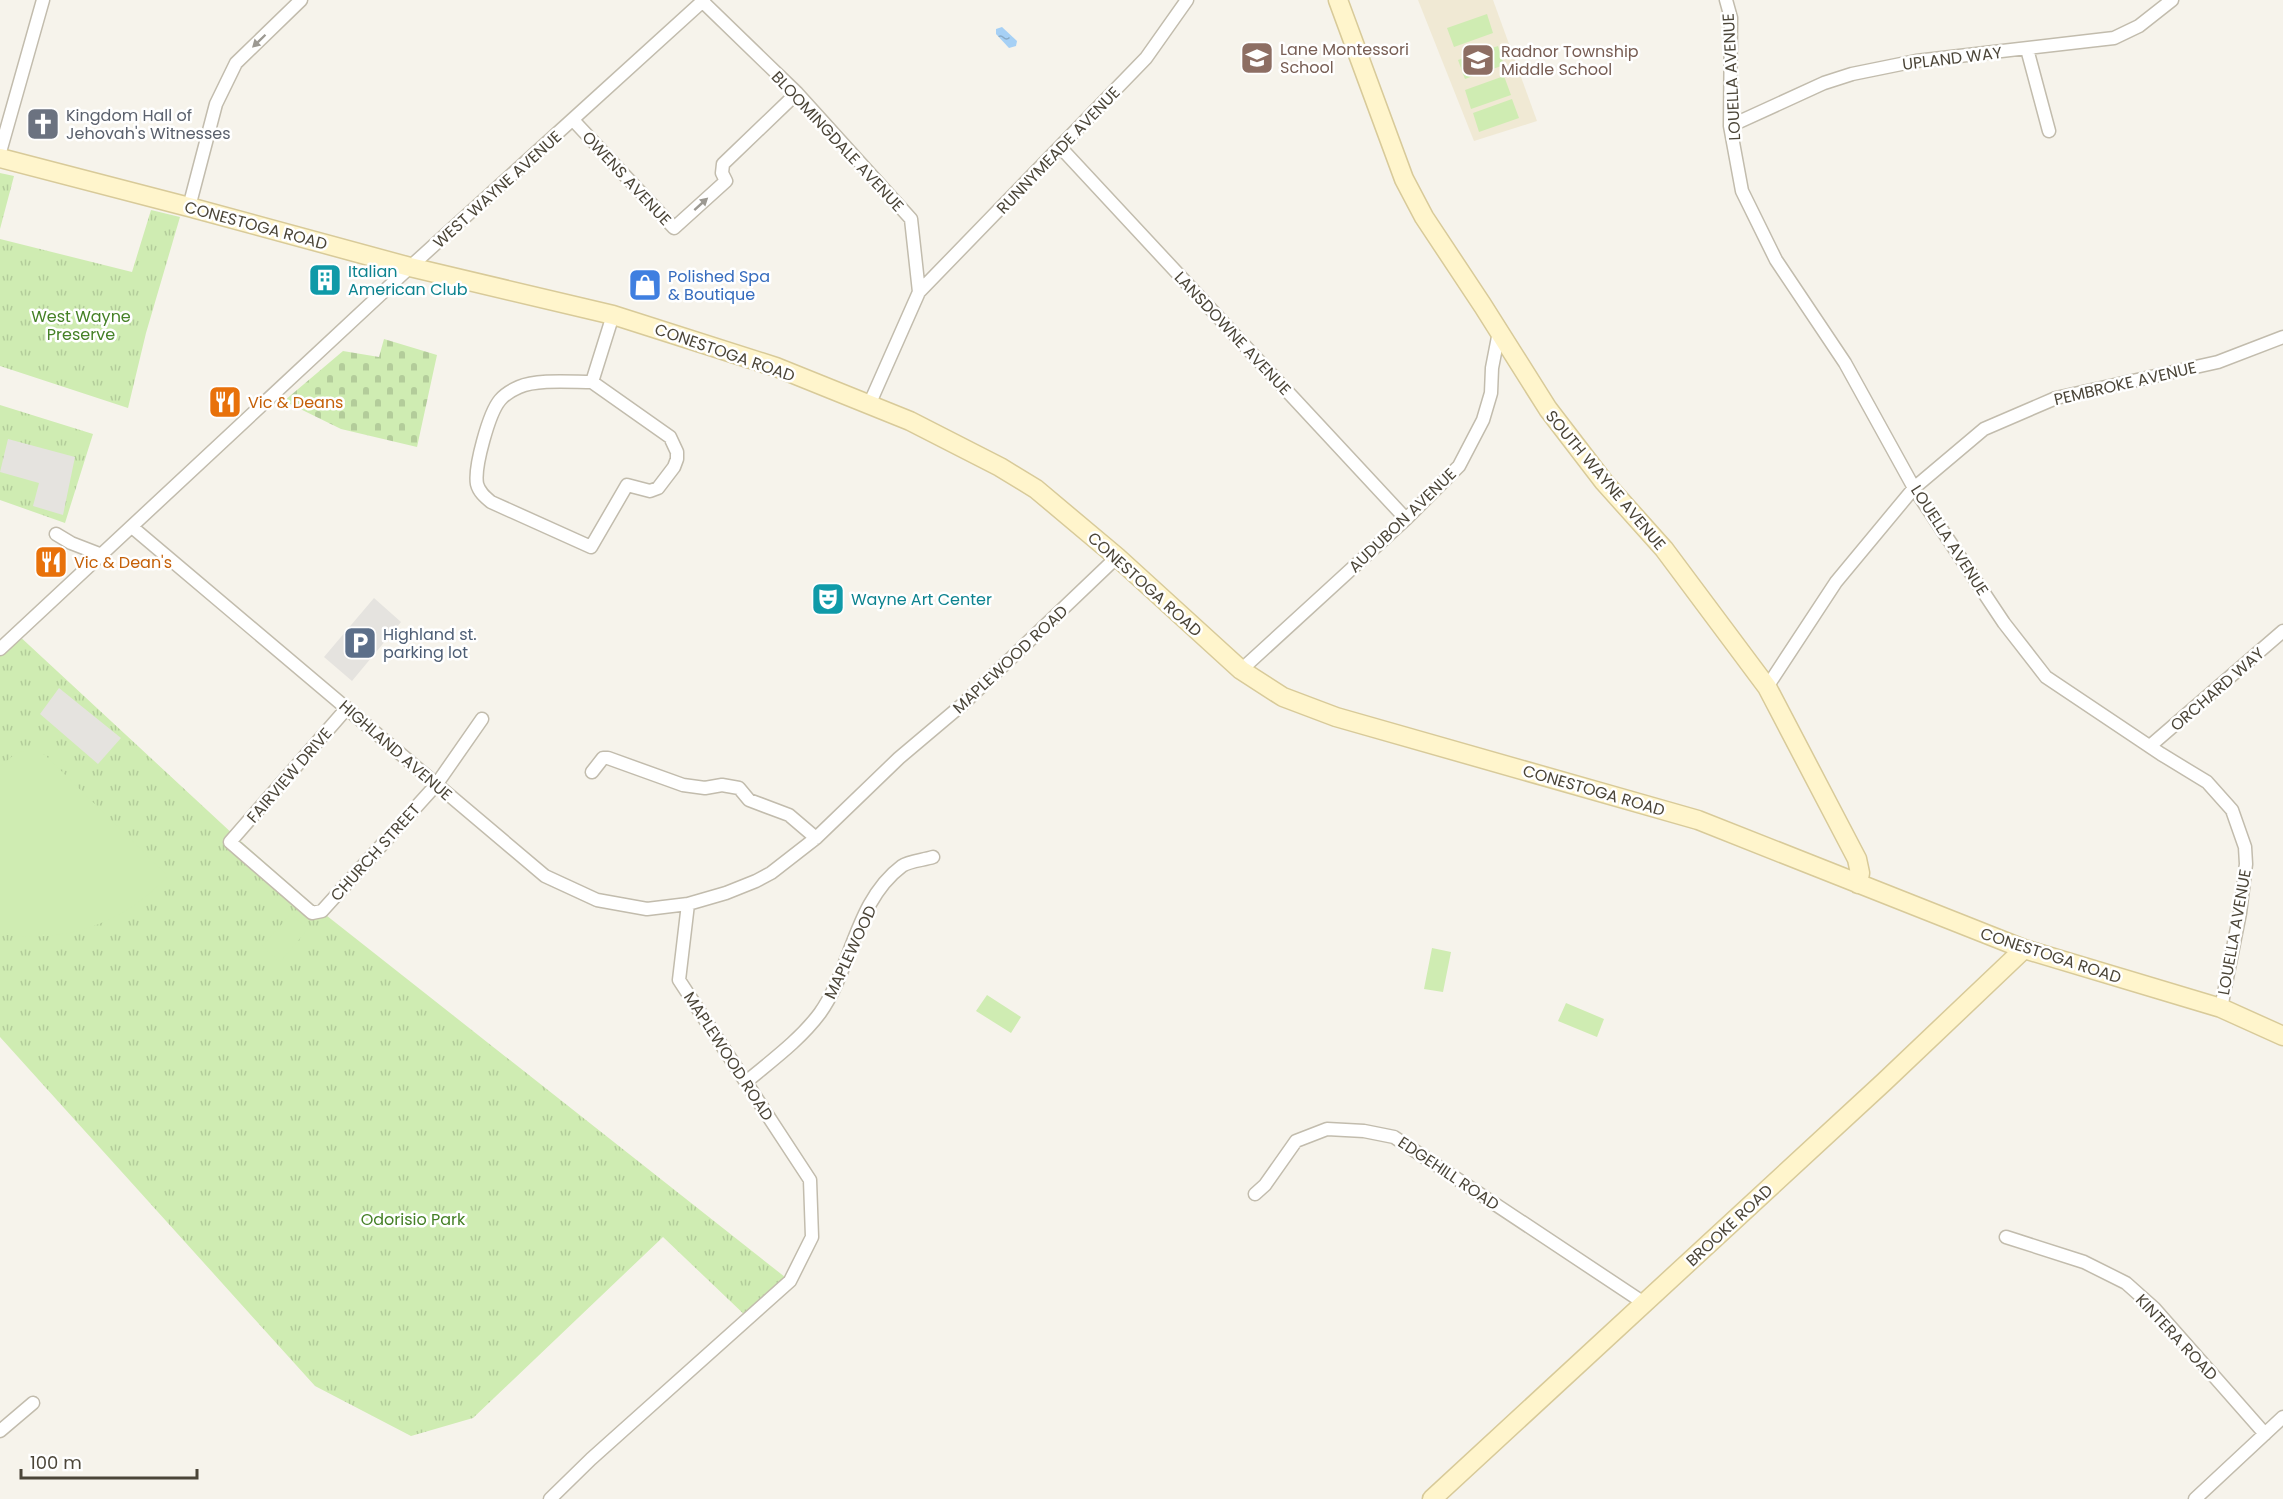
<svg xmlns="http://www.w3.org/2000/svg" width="2283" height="1499" viewBox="0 0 2283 1499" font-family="Poppins,sans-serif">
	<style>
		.education { fill: #f0e9d4 }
		.cemetery { fill: url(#cemetery-stones) }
		.park { fill: url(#park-tufts) }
		.pitch { fill: #cfecb2 }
		.parking { fill: #e5e3df }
		.water { fill: url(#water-ripples) }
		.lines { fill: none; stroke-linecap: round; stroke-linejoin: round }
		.street-casing { stroke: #c2bcad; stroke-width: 15 }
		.secondary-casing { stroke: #d8ca99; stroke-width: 21 }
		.street { stroke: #fff; stroke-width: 12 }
		.secondary { stroke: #fff5cc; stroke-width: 18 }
		.oneway { fill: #9c9992 }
		.labels { text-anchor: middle; stroke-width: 5; stroke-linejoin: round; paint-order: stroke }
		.education-label { font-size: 16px; fill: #785e54; stroke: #fff; text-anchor: start }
		.street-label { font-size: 16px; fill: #4b4538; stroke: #fff }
		.worship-label { font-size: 16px; fill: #5b616d; stroke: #fff; text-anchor: start }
		.culture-label { font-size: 16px; fill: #0d838f; stroke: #fff; text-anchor: start }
		.shop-label { font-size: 16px; fill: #366cbe; stroke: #fff; text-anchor: start }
		.park-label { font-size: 16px; fill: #458127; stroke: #fff }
		.food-label { font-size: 16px; fill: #c56008; stroke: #fff; text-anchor: start }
		.service-label { font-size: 16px; fill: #4e5e75; stroke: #fff; text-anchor: start }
	</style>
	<defs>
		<pattern id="cemetery-stones" width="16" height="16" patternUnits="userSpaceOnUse" patternTransform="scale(1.5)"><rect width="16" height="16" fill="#cfecb2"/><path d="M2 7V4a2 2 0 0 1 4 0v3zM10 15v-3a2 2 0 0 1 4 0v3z" fill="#b3cc9a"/></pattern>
		<pattern id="park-tufts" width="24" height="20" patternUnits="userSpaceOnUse" patternTransform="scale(1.5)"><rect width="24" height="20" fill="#cfecb2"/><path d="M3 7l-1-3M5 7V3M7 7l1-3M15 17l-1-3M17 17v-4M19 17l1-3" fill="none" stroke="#b3cc9a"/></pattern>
		<pattern id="water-ripples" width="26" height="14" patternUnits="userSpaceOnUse" patternTransform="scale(1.5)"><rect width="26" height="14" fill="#a6d0f5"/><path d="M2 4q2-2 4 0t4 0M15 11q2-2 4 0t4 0" fill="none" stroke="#89abc7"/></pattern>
	</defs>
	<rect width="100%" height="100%" fill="#f6f3eb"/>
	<path class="education" d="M1418,0H1493L1537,121L1474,141Z"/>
	<path class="cemetery" d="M384,339L437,355L417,447L341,429L284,401L343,351L379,357Z"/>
	<path class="park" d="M0,173L14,176L0,229Z
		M151,210L180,217L146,333L128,408L0,366V239L132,272Z
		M0,405L93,434L65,523L0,500Z
		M16,633L235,836L317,908L790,1281L749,1319L663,1237L473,1418L411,1436L315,1386L0,1037V648Z"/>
	<path class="pitch" d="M1487,14L1493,33L1454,47L1447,28Z
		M1498,46L1504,65L1465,79L1458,60Z
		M1504,76L1511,95L1471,109L1465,90Z
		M1512,99L1519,118L1479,132L1473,113Z
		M24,751H37L45,755L168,876C123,924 65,944 0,934V767L16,753Z
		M291,914L308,929L280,962L262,946Z
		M1432,948L1451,952L1443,992L1424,989Z
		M987,995L1021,1017L1011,1033L976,1011Z
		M1566,1003L1604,1019L1597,1037L1558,1021Z"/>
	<path class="parking" d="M8,439L75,457L63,515L33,506L39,483L0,472Z
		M374,598L401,622L352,681L324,657Z
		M59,688L121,738L98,764L40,714Z"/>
	<path class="water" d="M1002,27L1017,41L1016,46L1009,48L996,34V29Z"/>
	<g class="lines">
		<defs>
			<path id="street" d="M701,0L797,93L911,219L919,292L869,405
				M1726,0L1731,18L1730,126L1742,191L1776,260L1845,363L1914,488L2004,623L2046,677L2161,754L2207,782L2232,810L2245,847L2246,864L2240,913L2221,1008
				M2027,49L2049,131
				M573,120L674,228L726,181L722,173L723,164L797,93
				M1730,126L1824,83L1852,74L1916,61L2114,38L2139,26L2172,0
				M1061,148L1406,519
				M0,152L43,0
				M189,207L216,104L236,63L301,0
				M919,292L1146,58L1187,0
				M592,382L670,437L677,452V459L674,467L658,488L650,491L627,485L591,547L491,502C485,497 479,492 477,484C474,467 489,413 500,400C505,394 512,390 519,387C537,379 571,382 592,382L613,315
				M132,527L545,876L597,900L647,909L688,904
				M56,534L71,543L102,555
				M0,649L410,267L704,0
				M1241,670L1406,519L1459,466L1483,420L1491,393L1492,368L1499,332
				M1767,687L1836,582L1914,488L1984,429L2056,398L2218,362L2283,337
				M347,708L230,842L312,913L322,911L436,785L482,719
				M2150,746L2283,631
				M592,772L603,758H608L683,785L705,788L722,785L739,788L749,800L789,815L816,838
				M746,1082C771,1061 800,1040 820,1013C852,968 855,901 902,866C909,861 924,860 933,857
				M1255,1194L1265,1185L1296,1141L1327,1129L1364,1131L1394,1137L1644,1303
				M2006,1237L2084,1262L2126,1283L2154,1308L2265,1434
				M0,1431L33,1403
				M550,1499L591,1459L790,1281L812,1237L810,1180L679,980L688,904L726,893L756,881L771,873L816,838L899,758L963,704L1117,557
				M2195,1499L2283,1417"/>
			<path id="secondary" d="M1338,0L1404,179L1424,217L1483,306L1548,409L1604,482L1664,549L1767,687L1857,859L1860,873L1858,884
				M0,158L189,207L410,267L613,315L776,367L910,421L1000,467L1036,489L1117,557L1241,670L1283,697L1336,717L1698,820L2024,949L2221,1008L2283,1036
				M1432,1499L1884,1082L2024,949"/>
		</defs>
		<use href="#street" class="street-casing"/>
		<use href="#secondary" class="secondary-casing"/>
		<use href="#street" class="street"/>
		<use href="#secondary" class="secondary"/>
	</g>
	<defs><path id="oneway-solid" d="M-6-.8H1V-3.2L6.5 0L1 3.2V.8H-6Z" transform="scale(1.5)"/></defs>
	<g class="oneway">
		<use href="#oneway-solid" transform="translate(259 41) rotate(136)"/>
		<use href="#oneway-solid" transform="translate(701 204) rotate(-42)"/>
	</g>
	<defs>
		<symbol id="school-square" viewBox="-11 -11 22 22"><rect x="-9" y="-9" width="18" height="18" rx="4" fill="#8d6e63" stroke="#fff"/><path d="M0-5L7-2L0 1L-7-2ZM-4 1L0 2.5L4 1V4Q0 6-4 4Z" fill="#fff"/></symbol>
		<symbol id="church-square" viewBox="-11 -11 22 22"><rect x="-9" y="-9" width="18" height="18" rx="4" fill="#6b7280" stroke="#fff"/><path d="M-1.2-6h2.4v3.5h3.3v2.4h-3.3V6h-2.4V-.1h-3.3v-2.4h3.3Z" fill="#fff"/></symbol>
		<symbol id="building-square" viewBox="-11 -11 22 22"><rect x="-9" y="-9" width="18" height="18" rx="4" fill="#0f9aa8" stroke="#fff"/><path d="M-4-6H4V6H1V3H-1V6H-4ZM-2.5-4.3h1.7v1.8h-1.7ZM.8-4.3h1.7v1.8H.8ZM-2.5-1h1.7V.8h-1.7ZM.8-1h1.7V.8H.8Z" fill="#fff"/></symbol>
		<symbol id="shop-square" viewBox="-11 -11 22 22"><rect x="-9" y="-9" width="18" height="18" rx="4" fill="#3f7fe0" stroke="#fff"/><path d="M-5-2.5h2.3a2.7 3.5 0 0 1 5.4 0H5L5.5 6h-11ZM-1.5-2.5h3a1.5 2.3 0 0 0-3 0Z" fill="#fff"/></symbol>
		<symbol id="restaurant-square" viewBox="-11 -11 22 22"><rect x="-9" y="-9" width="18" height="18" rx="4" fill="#e8710a" stroke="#fff"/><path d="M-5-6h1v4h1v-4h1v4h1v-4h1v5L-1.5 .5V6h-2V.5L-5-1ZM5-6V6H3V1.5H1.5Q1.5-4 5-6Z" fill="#fff"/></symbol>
		<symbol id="theatre-square" viewBox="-11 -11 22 22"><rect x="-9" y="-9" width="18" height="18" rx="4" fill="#0f9aa8" stroke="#fff"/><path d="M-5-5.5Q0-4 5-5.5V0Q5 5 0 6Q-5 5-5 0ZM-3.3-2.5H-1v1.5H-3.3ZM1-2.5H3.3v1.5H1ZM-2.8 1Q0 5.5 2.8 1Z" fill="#fff"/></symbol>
		<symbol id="parking-square" viewBox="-11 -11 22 22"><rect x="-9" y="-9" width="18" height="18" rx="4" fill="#5c6f8a" stroke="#fff"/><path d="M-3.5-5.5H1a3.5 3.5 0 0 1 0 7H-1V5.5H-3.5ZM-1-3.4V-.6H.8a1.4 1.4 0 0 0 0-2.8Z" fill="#fff"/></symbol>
	</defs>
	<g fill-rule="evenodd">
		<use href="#school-square" x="1238" y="39" width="38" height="38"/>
		<use href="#school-square" x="1459" y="41" width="38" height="38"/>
		<use href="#church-square" x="24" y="105" width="38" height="38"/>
		<use href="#building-square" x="306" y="261" width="38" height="38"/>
		<use href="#shop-square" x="626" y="266" width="38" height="38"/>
		<use href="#restaurant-square" x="206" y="383" width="38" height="38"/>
		<use href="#restaurant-square" x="32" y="543" width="38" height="38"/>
		<use href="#theatre-square" x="809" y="580" width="38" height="38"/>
		<use href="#parking-square" x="341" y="624" width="38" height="38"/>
	</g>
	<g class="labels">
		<g class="education-label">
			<text x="1280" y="55">Lane Montessori<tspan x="1280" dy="18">School</tspan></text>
			<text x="1501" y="57">Radnor Township<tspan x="1501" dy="18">Middle School</tspan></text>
		</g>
		<g class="street-label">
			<text transform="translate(1952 58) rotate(-7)" y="6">UPLAND WAY</text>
			<text transform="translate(1731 77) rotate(-93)" y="6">LOUELLA AVENUE</text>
			<text transform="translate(838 141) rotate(47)" y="6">BLOOMINGDALE AVENUE</text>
			<text transform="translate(1058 150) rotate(-46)" y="6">RUNNYMEADE AVENUE</text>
			<text transform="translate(627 178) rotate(47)" y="6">OWENS AVENUE</text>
			<text transform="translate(497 189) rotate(-42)" y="6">WEST WAYNE AVENUE</text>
			<text transform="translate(256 225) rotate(15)" y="6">CONESTOGA ROAD</text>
			<text transform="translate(1233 333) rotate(47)" y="6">LANSDOWNE AVENUE</text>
			<text transform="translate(725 352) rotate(19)" y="6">CONESTOGA ROAD</text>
			<text transform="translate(2125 383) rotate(-13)" y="6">PEMBROKE AVENUE</text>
			<text transform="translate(1606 480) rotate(50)" y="6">SOUTH WAYNE AVENUE</text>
			<text transform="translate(1402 520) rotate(-44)" y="6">AUDUBON AVENUE</text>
			<text transform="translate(1950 540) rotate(57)" y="6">LOUELLA AVENUE</text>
			<text transform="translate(1145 584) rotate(42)" y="6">CONESTOGA ROAD</text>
			<text transform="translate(1010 659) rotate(-43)" y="6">MAPLEWOOD ROAD</text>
			<text transform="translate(2217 689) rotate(-41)" y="6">ORCHARD WAY</text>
			<text transform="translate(396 750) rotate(41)" y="6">HIGHLAND AVENUE</text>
			<text transform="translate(289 775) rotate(-49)" y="6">FAIRVIEW DRIVE</text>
			<text transform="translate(1594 790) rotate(16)" y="6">CONESTOGA ROAD</text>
			<text transform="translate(375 852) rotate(-48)" y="6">CHURCH STREET</text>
			<text transform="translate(2234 932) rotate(-80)" y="6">LOUELLA AVENUE</text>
			<text transform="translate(850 952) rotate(-65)" y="6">MAPLEWOOD</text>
			<text transform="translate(2051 955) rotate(18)" y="6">CONESTOGA ROAD</text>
			<text transform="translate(729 1056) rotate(57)" y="6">MAPLEWOOD ROAD</text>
			<text transform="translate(1449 1173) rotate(34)" y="6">EDGEHILL ROAD</text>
			<text transform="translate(1729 1225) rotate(-43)" y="6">BROOKE ROAD</text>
			<text transform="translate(2177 1337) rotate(47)" y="6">KINTERA ROAD</text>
		</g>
		<g class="worship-label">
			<text x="66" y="121">Kingdom Hall of<tspan x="66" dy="18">Jehovah's Witnesses</tspan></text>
		</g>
		<g class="culture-label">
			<text x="348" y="277">Italian<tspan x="348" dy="18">American Club</tspan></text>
			<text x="851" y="605">Wayne Art Center</text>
		</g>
		<g class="shop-label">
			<text x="668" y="282">Polished Spa<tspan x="668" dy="18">&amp; Boutique</tspan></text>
		</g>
		<g class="park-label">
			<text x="81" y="322">West Wayne<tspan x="81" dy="18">Preserve</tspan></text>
			<text x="413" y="1225">Odorisio Park</text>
		</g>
		<g class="food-label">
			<text x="248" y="408">Vic &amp; Deans</text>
			<text x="74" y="568">Vic &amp; Dean's</text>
		</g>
		<g class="service-label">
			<text x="383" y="640">Highland st.<tspan x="383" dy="18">parking lot</tspan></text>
		</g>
	</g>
	<path d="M21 1469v9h176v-9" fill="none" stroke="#4b4538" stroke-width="3"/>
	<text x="30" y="1469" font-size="18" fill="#4b4538" stroke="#ffffff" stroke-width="4.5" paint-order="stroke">100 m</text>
</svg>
